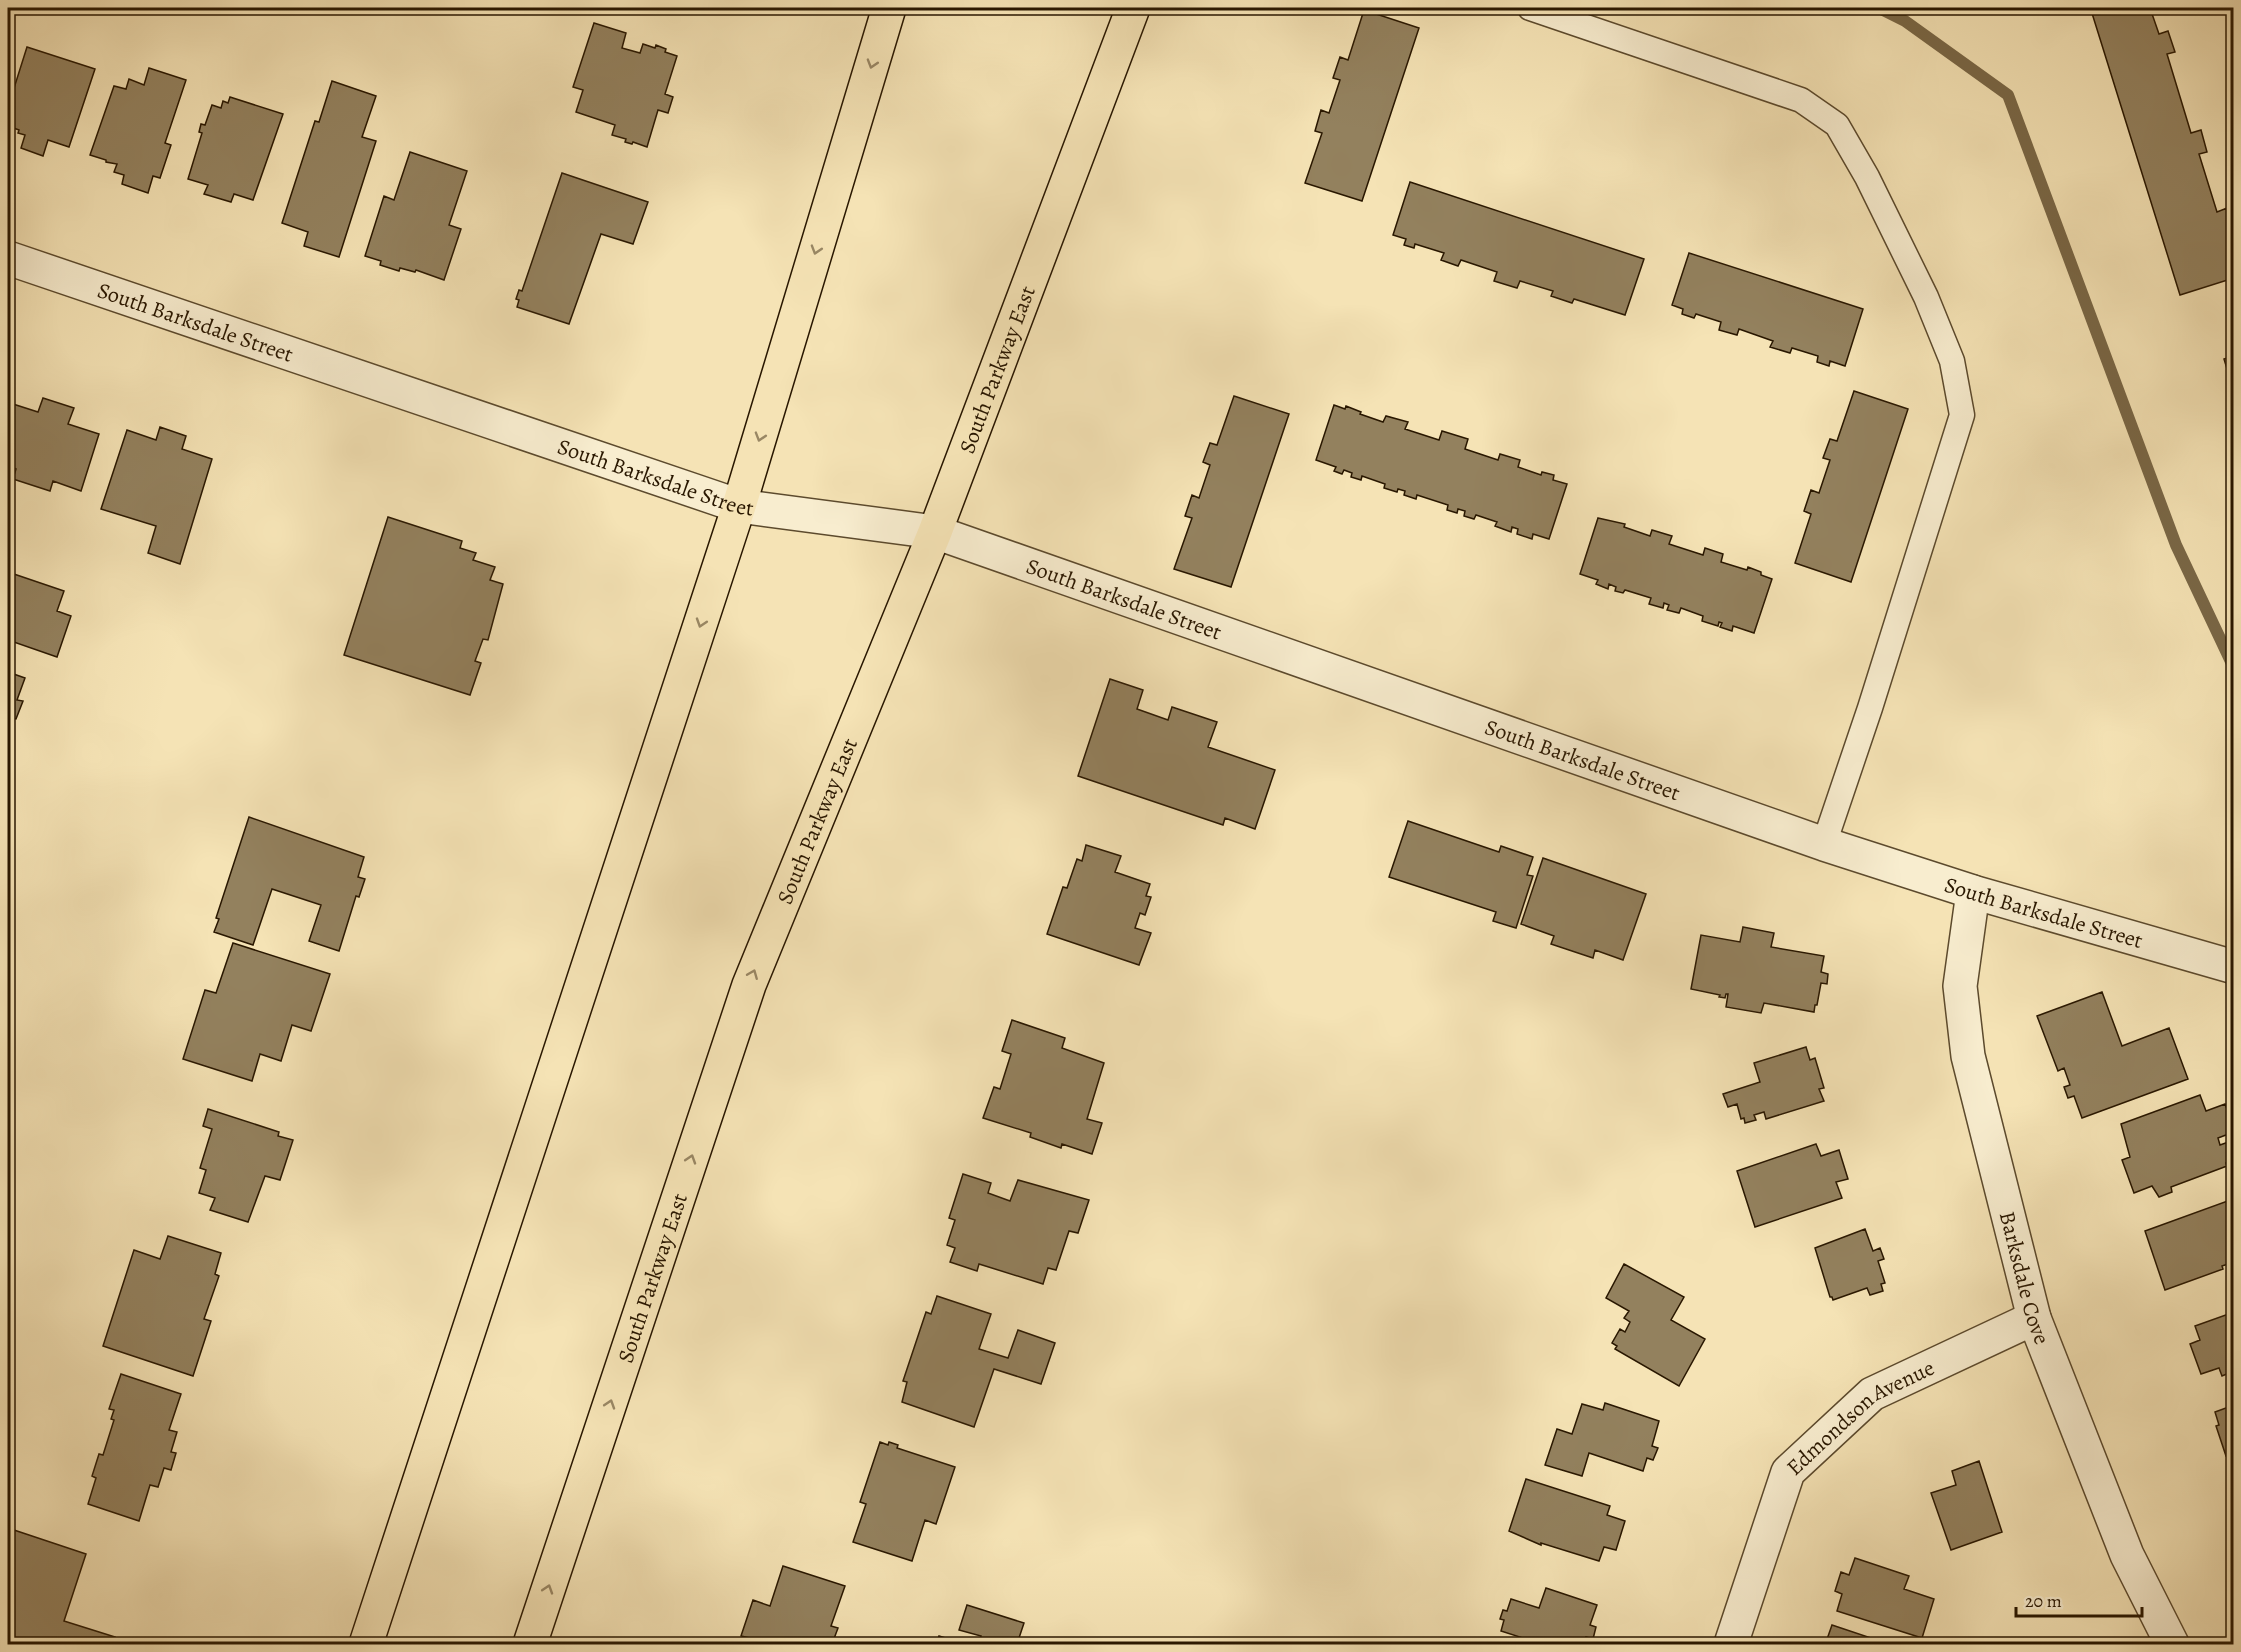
<svg xmlns="http://www.w3.org/2000/svg" width="2241" height="1652" viewBox="0 0 2241 1652" font-family="Alegreya,serif">
	<style>
		.lines { fill: none; stroke-linecap: round; stroke-linejoin: round }
		.stream { stroke: #7a6847; stroke-width: 12 }
		.building { fill: #93815e; stroke: #291700; stroke-width: 1.5 }
		.lane-casing { stroke: #5c4a2d; stroke-width: 27 }
		.street-casing { stroke: #5c4a2d; stroke-width: 36 }
		.primary-casing { stroke: #291700; stroke-width: 36 }
		.lane { stroke: #f8edcf; stroke-width: 24 }
		.street { stroke: #f8edcf; stroke-width: 33 }
		.primary { stroke: #f5e3b5; stroke-width: 33 }
		.oneway { stroke: #998764 }
		.labels { text-anchor: middle; stroke-width: 4.5; stroke-linejoin: round; paint-order: stroke }
		.street-label { font-size: 22px; fill: #291700; stroke: #f8edcf }
	</style>
	<rect width="100%" height="100%" fill="#f5e3b5"/>
	<filter id="stains"><feTurbulence type="fractalNoise" baseFrequency=".00333" numOctaves="4"/><feColorMatrix values="0 0 0 0 .2 0 0 0 0 .09 0 0 0 0 .02 0 0 0 .5 -.17"/></filter>
	<radialGradient id="worn" r=".72"><stop offset=".6" stop-color="#630" stop-opacity="0"/><stop offset="1" stop-color="#630" stop-opacity=".3"/></radialGradient>
	<g class="lines">
		<path class="stream" d="M1879,8L1905,21L2008,95L2176,545L2234,668"/>
	</g>
	<path class="building" d="M2100,8H2150L2159,34L2168,31L2175,52L2167,54L2191,133L2201,130L2207,152L2199,154L2217,212L2227,208L2234,230L2227,235L2234,257V278L2180,295L2091,10Z
		M1364,10L1419,28L1362,201L1305,183L1322,133L1315,131L1321,110L1329,113L1340,80L1333,78L1340,57L1348,60Z
		M594,23L626,33L622,48L640,53L643,44L655,48L656,45L666,49L665,52L677,56L665,94L673,97L668,113L658,110L647,147L633,142L632,144L625,142L626,139L612,135L615,125L576,112L583,90L573,87Z
		M27,47L95,69L69,147L48,140L43,156L21,148L25,135L18,133L19,130L8,126V107Z
		M149,68L186,80L165,143L171,145L160,178L153,176L148,193L122,184L124,175L114,172L117,164L106,162V160L90,155L114,86L126,89L129,79L144,85Z
		M332,81L376,96L362,137L376,141L339,257L304,246L308,232L282,223L315,121L319,122Z
		M230,97L283,114L253,200L234,194L231,202L204,194L208,185L188,179L202,133L199,132L201,124L205,125L212,105L221,108L223,101L228,103Z
		M410,152L467,171L449,225L461,229L444,280L416,270L415,272L400,268L399,271L380,265L381,261L365,256L384,196L394,200Z
		M562,173L648,202L633,244L601,234L569,324L517,307L519,300L516,299L519,290L522,291Z
		M1410,182L1644,259L1625,315L1574,299L1572,303L1551,296L1553,291L1520,281L1517,288L1494,281L1497,272L1461,260L1458,266L1441,260L1444,253L1415,244L1414,248L1404,245L1406,239L1393,235Z
		M1689,253L1863,309L1845,366L1830,361L1829,366L1817,362L1818,356L1792,348L1790,353L1770,347L1773,341L1739,329L1737,335L1719,330L1721,322L1696,314L1694,318L1682,314L1683,309L1672,305Z
		M2234,356V392L2224,359Z
		M1854,391L1908,409L1851,582L1795,563L1811,514L1804,511L1811,490L1819,493L1830,460L1823,458L1830,439L1837,441Z
		M1234,396L1289,414L1231,587L1174,569L1192,518L1185,516L1192,495L1199,498L1210,465L1203,462L1210,443L1217,445Z
		M43,398L74,408L68,424L99,434L81,491L53,481L50,491L13,479L16,469L8,465V422L13,404L38,412Z
		M1334,405L1345,409L1346,406L1361,412L1360,414L1383,422L1386,416L1408,422L1405,429L1439,440L1442,431L1468,439L1465,449L1498,460L1500,454L1520,460L1518,467L1541,475L1542,472L1554,475L1553,480L1567,484L1549,539L1533,534L1532,539L1517,534L1518,529L1512,527L1511,532L1495,526L1497,522L1476,515L1474,519L1464,516L1465,511L1458,509L1457,513L1447,510L1448,505L1417,495L1416,499L1404,495L1405,491L1398,489L1397,492L1384,488L1385,484L1362,476L1361,480L1351,477L1352,473L1344,470L1342,474L1334,471L1336,467L1316,460Z
		M160,427L186,436L182,449L212,459L180,564L148,553L156,526L101,509L127,430L156,440Z
		M388,517L462,541L460,548L476,553L473,560L495,567L490,580L503,584L488,640L483,639L475,661L481,663L470,695L344,655Z
		M1598,518L1625,524L1624,527L1650,536L1652,530L1672,536L1669,544L1703,555L1705,548L1723,554L1721,562L1747,570L1748,567L1761,572V575L1772,579L1754,633L1733,626L1732,631L1720,627L1722,623L1719,622L1718,626L1702,621L1703,616L1681,608L1679,613L1667,610L1669,605L1664,603L1663,608L1649,604L1651,598L1625,590L1623,593L1615,591L1616,587L1609,584L1608,589L1596,584L1598,580L1580,574Z
		M8,572L64,591L57,611L71,616L57,657L8,640Z
		M8,672L25,678L17,700L23,701L16,719L11,718L8,729Z
		M1110,679L1143,690L1137,709L1168,720L1172,707L1217,722L1208,747L1275,770L1255,829L1225,818L1223,825L1078,776Z
		M249,817L364,857L358,877L365,879L359,897L356,896L339,951L309,941L321,905L272,889L253,945L214,932L219,919L216,918Z
		M1408,821L1499,852L1501,846L1533,857L1527,875L1533,876L1516,928L1493,921L1496,912L1389,877Z
		M1086,845L1121,856L1115,872L1150,884L1146,896L1151,897L1145,915L1140,913L1135,928L1151,933L1139,965L1047,934L1063,887L1067,888L1077,859L1082,861Z
		M1543,858L1646,894L1623,960L1595,950L1593,958L1551,944L1554,936L1521,924Z
		M1743,927L1774,933L1771,947L1824,956L1821,972L1828,974L1827,984L1821,983L1817,1005H1815L1814,1012L1764,1003L1761,1013L1726,1007L1728,994H1726L1725,998L1719,997L1720,995L1691,989L1701,935L1740,942Z
		M233,943L330,974L311,1031L292,1025L281,1061L260,1054L252,1081L183,1059L205,990L216,993Z
		M2102,992L2122,1046L2169,1028L2188,1079L2082,1118L2074,1096L2068,1098L2064,1087L2070,1085L2064,1068L2058,1071L2037,1016Z
		M1012,1020L1065,1038L1062,1048L1104,1063L1087,1119L1102,1123L1092,1154L1062,1144L1061,1148L1030,1137L1031,1133L983,1118L994,1087L1000,1089L1011,1054L1002,1051Z
		M1806,1047L1810,1060L1815,1058L1824,1088L1819,1089L1824,1101L1766,1119L1764,1112L1754,1115L1756,1120L1745,1123L1744,1118L1741,1119L1737,1104L1728,1107L1723,1094L1760,1082L1754,1063Z
		M2200,1095L2206,1111L2225,1104L2228,1112L2230,1111L2234,1132L2218,1138L2220,1145L2234,1140V1160L2226,1163L2227,1166L2171,1187L2172,1192L2159,1197L2152,1186L2134,1193L2122,1160L2130,1157L2121,1124Z
		M208,1109L279,1132L278,1136L293,1140L280,1180L265,1176L248,1222L210,1210L215,1198L199,1193L206,1170L200,1168L212,1129L203,1126Z
		M1816,1144L1821,1156L1839,1150L1848,1179L1836,1182L1842,1198L1755,1227L1737,1171Z
		M963,1174L991,1183L988,1193L1010,1201L1018,1180L1089,1200L1078,1233L1069,1231L1056,1270L1048,1268L1043,1284L979,1264L977,1271L950,1262L955,1248L947,1245L955,1220L949,1218Z
		M2233,1199L2234,1262L2222,1266L2223,1269L2165,1290L2145,1231Z
		M1865,1229L1873,1251L1880,1248L1884,1259L1878,1261L1885,1283L1881,1284L1883,1291L1870,1295L1867,1288L1833,1300L1832,1297H1830L1815,1248Z
		M168,1236L221,1253L215,1274L219,1276L204,1319L211,1321L193,1376L103,1346L134,1250L160,1259Z
		M1624,1264L1684,1297L1671,1320L1705,1339L1679,1386L1615,1349L1617,1346L1612,1343L1620,1329L1625,1332L1630,1322L1624,1318L1629,1311L1606,1298Z
		M937,1296L991,1314L979,1349L1008,1358L1018,1330L1055,1343L1041,1384L994,1369L974,1427L902,1402L907,1382L903,1381L926,1312L931,1314Z
		M2234,1312V1371L2222,1376L2219,1368L2201,1374L2190,1344L2200,1340L2195,1326Z
		M121,1374L181,1394L169,1430L177,1432L171,1452L176,1453L171,1470L164,1468L158,1487L150,1485L139,1521L88,1504L96,1478L92,1476L99,1454L103,1455L114,1420L111,1419L114,1410L109,1409Z
		M1605,1403L1659,1421L1652,1446L1658,1448L1653,1460L1647,1458L1643,1471L1589,1453L1582,1476L1545,1465L1557,1429L1572,1434L1582,1404L1603,1410Z
		M2234,1405V1464L2230,1455L2226,1456L2216,1426L2219,1425L2215,1412Z
		M880,1442L888,1445L889,1442L898,1445L897,1448L955,1467L936,1524L925,1520L912,1561L853,1542L866,1504L860,1502Z
		M1979,1461L2002,1532L1951,1550L1931,1493L1956,1485L1952,1471Z
		M1526,1479L1610,1506L1607,1515L1625,1521L1616,1550L1604,1547L1599,1561L1541,1543V1545L1509,1531Z
		M8,1528L86,1554L64,1621L115,1637L112,1644H8Z
		M1855,1558L1909,1576L1904,1589L1934,1599L1922,1638L1837,1611L1842,1594L1835,1591L1841,1572L1849,1575Z
		M783,1566L845,1586L831,1626L838,1628L832,1644H747L750,1638L741,1636L753,1600L770,1606Z
		M1546,1588L1597,1605L1590,1625L1596,1627L1593,1639L1586,1637L1584,1644H1533L1528,1643L1529,1640L1501,1631L1504,1620L1500,1619L1503,1610L1507,1611L1511,1599L1539,1608Z
		M967,1605L1024,1623L1017,1644H978L981,1636L959,1630Z
		M1832,1625L1886,1643L1885,1644H1821L1822,1641L1826,1642Z
		M939,1636L965,1644H936Z"/>
	<g class="lines">
		<defs>
			<path id="lane" d="M1530,8L1801,100L1837,125L1867,177L1926,297L1952,361L1962,415L1870,708L1824,844"/>
			<g id="street">
				<path id="s1" d="M8,258L739,506L935,532L1824,844L1973,892L2234,967"/>
				<path id="s2" d="M1973,892L1960,986L1968,1056L2034,1318L2127,1555L2172,1644"/>
				<path id="s3" d="M1731,1644L1788,1472L1872,1394L2034,1318"/>
			</g>
			<g id="primary">
				<path d="M366,1644L739,506L889,8"/>
				<path id="s4" d="M530,1644L749,985L935,532L1133,8"/>
			</g>
		</defs>
		<use href="#lane" class="lane-casing"/>
		<use href="#street" class="street-casing"/>
		<use href="#primary" class="primary-casing"/>
		<use href="#lane" class="lane"/>
		<use href="#street" class="street"/>
		<use href="#primary" class="primary"/>
	</g>
	<defs><path id="oneway-chevron" d="M-2-3.5L2.5 0L-2 3.5" fill="none" stroke-width="1.6" stroke-linecap="round" stroke-linejoin="round" transform="scale(1.5)"/></defs>
	<g class="oneway">
		<use href="#oneway-chevron" transform="translate(872 64) rotate(107)"/>
		<use href="#oneway-chevron" transform="translate(816 250) rotate(107)"/>
		<use href="#oneway-chevron" transform="translate(760 437) rotate(107)"/>
		<use href="#oneway-chevron" transform="translate(701 623) rotate(108)"/>
		<use href="#oneway-chevron" transform="translate(753 974) rotate(-68)"/>
		<use href="#oneway-chevron" transform="translate(691 1159) rotate(-72)"/>
		<use href="#oneway-chevron" transform="translate(610 1404) rotate(-72)"/>
		<use href="#oneway-chevron" transform="translate(548 1589) rotate(-72)"/>
	</g>
	<g class="labels">
		<g class="street-label">
			<text dy="8" stroke="none"><textPath href="#s1" startOffset="198">South Barksdale Street</textPath></text>
			<text dy="8" stroke="none"><textPath href="#s4" startOffset="1358">South Parkway East</textPath></text>
			<text dy="8" stroke="none"><textPath href="#s1" startOffset="684">South Barksdale Street</textPath></text>
			<text dy="8" stroke="none"><textPath href="#s1" startOffset="1170">South Barksdale Street</textPath></text>
			<text dy="8" stroke="none"><textPath href="#s1" startOffset="1656">South Barksdale Street</textPath></text>
			<text dy="8" stroke="none"><textPath href="#s4" startOffset="872">South Parkway East</textPath></text>
			<text dy="8" stroke="none"><textPath href="#s1" startOffset="2142">South Barksdale Street</textPath></text>
			<text dy="8" stroke="none"><textPath href="#s4" startOffset="386">South Parkway East</textPath></text>
			<text dy="8" stroke="none"><textPath href="#s2" startOffset="394">Barksdale Cove</textPath></text>
			<text dy="8" stroke="none"><textPath href="#s3" startOffset="273">Edmondson Avenue</textPath></text>
		</g>
	</g>
	<rect width="2241" height="1652" fill="none" stroke="#f5e3b5" stroke-width="30"/>
	<rect x="9" y="9" width="2223" height="1634" fill="none" stroke="#291700" stroke-width="3"/>
	<rect x="15" y="15" width="2211" height="1622" fill="none" stroke="#291700" stroke-width="1.5"/>
	<path d="M2016 1607v9h126v-9" fill="none" stroke="#291700" stroke-width="3"/>
	<text x="2025" y="1607" font-size="18" fill="#291700" stroke="#f8edcf" stroke-width="4.5" paint-order="stroke">20 m</text>
	<rect width="100%" height="100%" filter="url(#stains)"/>
	<rect width="100%" height="100%" fill="url(#worn)"/>
</svg>
